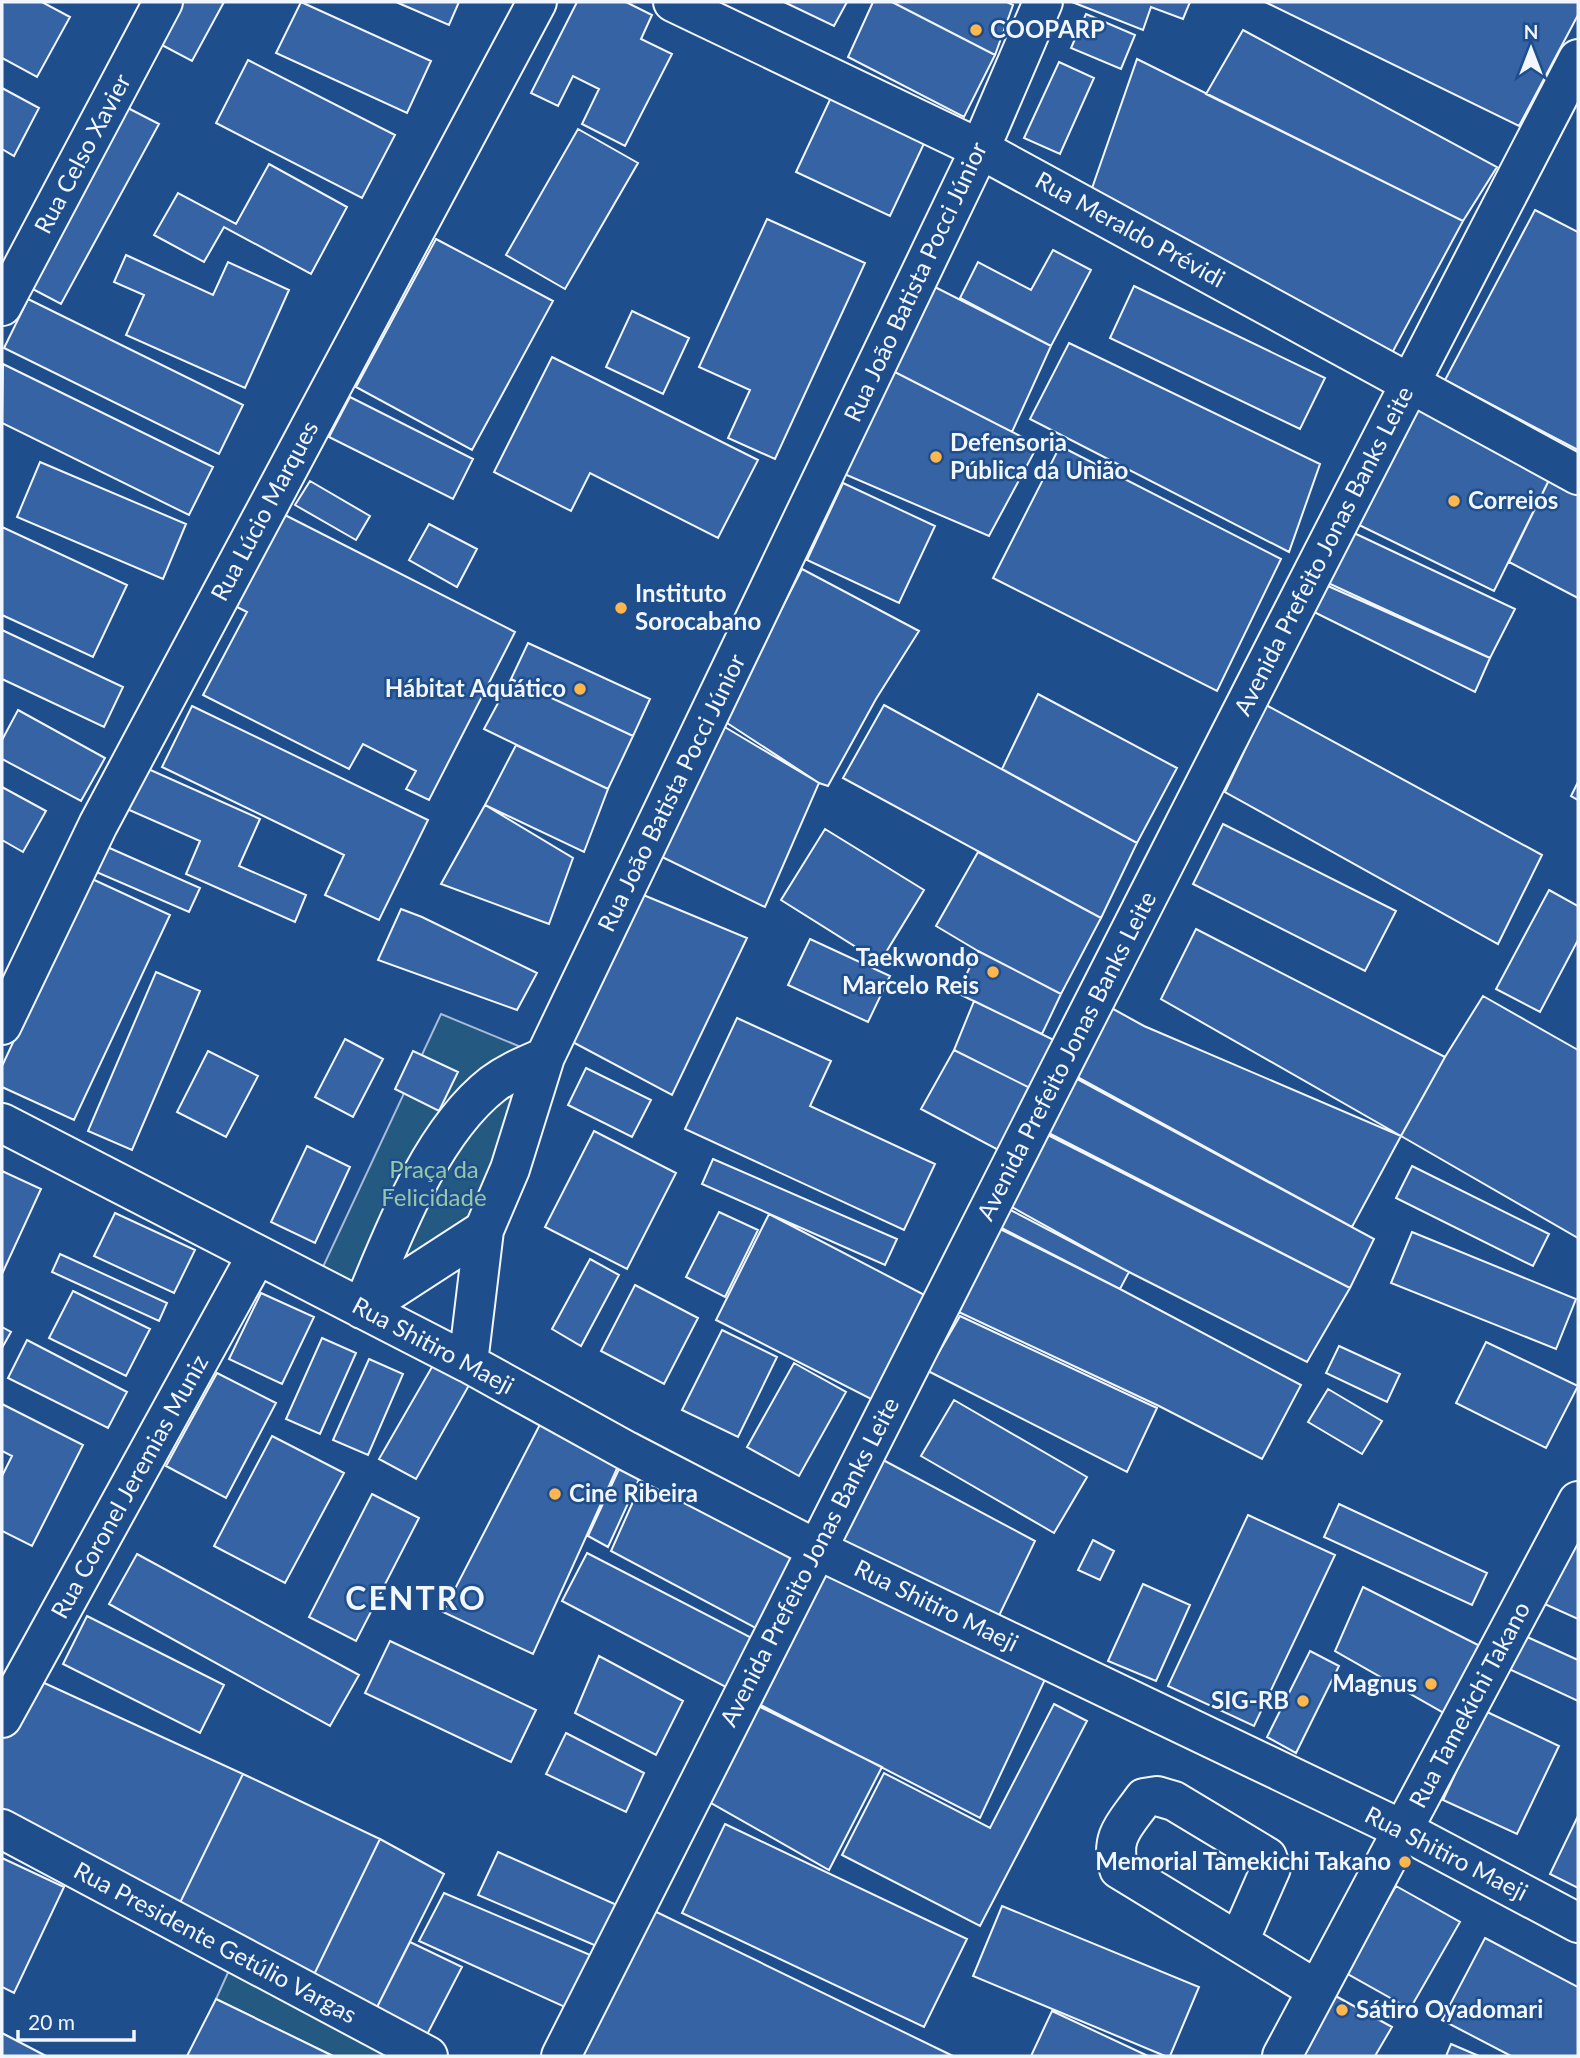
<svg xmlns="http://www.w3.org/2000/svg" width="1580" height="2058" viewBox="0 0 1580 2058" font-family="Lato,sans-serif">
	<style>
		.green { fill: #245a82; stroke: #a8bbd7; stroke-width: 2 }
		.building { fill: #3563a3; stroke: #f2f6ff; stroke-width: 2 }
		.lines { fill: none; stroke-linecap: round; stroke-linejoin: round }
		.minor-casing { stroke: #f2f6ff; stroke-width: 42 }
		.minor { stroke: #1f4e8c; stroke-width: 38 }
		.poi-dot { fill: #ffb74d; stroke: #1f4e8c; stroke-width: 2.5 }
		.labels { text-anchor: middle; stroke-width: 5; stroke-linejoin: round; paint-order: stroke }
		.poi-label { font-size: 24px; font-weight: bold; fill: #f2f6ff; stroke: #1f4e8c; text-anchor: start }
		.street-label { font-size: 24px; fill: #f2f6ff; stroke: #1f4e8c }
		.park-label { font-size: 24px; fill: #97c8a6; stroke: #1f4e8c }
		.district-label { font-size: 32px; font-weight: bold; letter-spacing: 2px; fill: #f2f6ff; stroke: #1f4e8c }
	</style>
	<rect width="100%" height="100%" fill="#1f4e8c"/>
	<path class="green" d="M441,1014L545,1057L484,1230L362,1309L315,1284Z
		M236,1955L428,2056H333L216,1999Z"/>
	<path class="building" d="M2,2H42L70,17L37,77L2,58Z
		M183,2H224L192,61L160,44Z
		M301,2L431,61L407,113L276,53Z
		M396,2H459L449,25Z
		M577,2H626L652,15L641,39L672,54L625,146L582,124L599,89L573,76L558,106L531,93Z
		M784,2H847L834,26Z
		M873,2H892L995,55L964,117L848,57Z
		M892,2H1007L1013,5L995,55Z
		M1072,2H1190L1183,19L1151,7L1143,30Z
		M1265,2H1578V15L1519,126Z
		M1086,14L1135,35L1121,69L1071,48Z
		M1243,30L1497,167L1463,221L1206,94Z
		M1137,59L1463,221L1391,355L1090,194Z
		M248,60L395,135L362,198L216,123Z
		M1059,62L1094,78L1060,154L1024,138Z
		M2,88L39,108L14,156L2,149Z
		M834,91L928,135L890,216L796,172Z
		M124,106L159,124L61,304L27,286Z
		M578,129L638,163L565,289L506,255Z
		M269,164L347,207L311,274L224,227L204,262L154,235L178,193L236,224Z
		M1535,210L1578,232V450L1445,380Z
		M767,219L865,263L775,459L728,438L750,390L699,367Z
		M436,239L553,301L472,450L356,387Z
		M1053,250L1091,270L1051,346L960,298L978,262L1031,290Z
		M126,255L213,295L228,262L289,290L245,388L126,335L144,295L114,282Z
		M927,283L1051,346L1012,432L885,367Z
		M1134,286L1325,378L1300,429L1110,338Z
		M28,299L243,405L219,454L4,348Z
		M632,311L689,338L663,394L606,367Z
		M1069,343L1320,464L1289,552L1030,419Z
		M552,357L758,460L718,538L590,473L571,511L494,472Z
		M3,364L213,467L189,515L2,423Z
		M885,367L1038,445L989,536L835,470Z
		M350,397L473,459L453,499L329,437Z
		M1416,408L1550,478L1494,591L1357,524Z
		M1060,446L1281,559L1217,691L993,578Z
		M40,462L186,524L163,579L17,517Z
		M1550,478L1578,493V598L1509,562Z
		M310,481L370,516L356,540L295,505Z
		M843,483L935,526L899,603L807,560Z
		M281,513L515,632L429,800L406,789L416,771L363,744L349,769L203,695L247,612L233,605Z
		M429,524L477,549L457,587L409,560Z
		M2,527L127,585L93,657L2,615Z
		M1354,533L1515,609L1490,658L1328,583Z
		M802,569L919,631L876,699L828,786L819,783L724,721Z
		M1328,586L1490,658L1475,692L1314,612Z
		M2,630L123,687L104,727L2,679Z
		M528,643L650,699L633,736L511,679Z
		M511,679L633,736L608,789L484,729Z
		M1038,694L1177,768L1137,843L1002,769Z
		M884,705L1137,843L1101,918L843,778Z
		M1266,705L1542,855L1498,944L1225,792Z
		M192,706L428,820L379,920L325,895L344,855L162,767Z
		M18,710L105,758L81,801L2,759V740Z
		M723,726L819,783L765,907L658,855Z
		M516,745L608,789L584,852L485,805Z
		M146,768L260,819L239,866L306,895L295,922L186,874L200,841L127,809Z
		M1578,782V800L1571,796Z
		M2,787L46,811L23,852L2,840Z
		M485,805L573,858L549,924L441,884Z
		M1223,824L1396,911L1365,971L1193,884Z
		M825,829L924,890L880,962L781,900Z
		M105,846L200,888L189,912L94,871Z
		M978,852L1101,918L1061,994L978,951L936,926Z
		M90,878L170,915L74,1120L2,1087V1066Z
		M1549,890L1578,906V940L1540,1012L1496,989Z
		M641,894L747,938L672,1095L567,1039Z
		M401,909L422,917L537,973L517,1010L378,960Z
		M1196,929L1445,1057L1401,1136L1161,999Z
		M810,939L890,976L868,1022L788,985Z
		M978,951L1061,994L1042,1034L957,993Z
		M156,972L200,991L132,1150L88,1131Z
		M1483,996L1578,1050V1238L1401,1136L1445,1057Z
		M974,1001L1064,1045L1040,1093L954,1050Z
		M1106,1005L1144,1026L1401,1136L1352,1227L1070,1073Z
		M737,1018L831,1061L810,1106L935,1164L904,1230L685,1129Z
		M345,1039L383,1059L353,1117L315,1097Z
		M954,1050L1040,1093L1004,1153L921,1109Z
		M208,1051L258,1076L226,1137L177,1112Z
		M413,1051L458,1072L439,1111L395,1089Z
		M586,1068L651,1100L632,1137L568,1105Z
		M1068,1074L1374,1239L1350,1288L1037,1127Z
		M1036,1129L1350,1288L1307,1362L1129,1272L1001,1201Z
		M594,1131L676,1173L627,1269L545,1227Z
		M307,1146L350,1167L315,1243L271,1222Z
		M713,1159L897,1239L885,1265L702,1184Z
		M1412,1166L1549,1234L1533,1266L1396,1198Z
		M2,1171L41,1189L2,1274Z
		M997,1203L1129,1272L1120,1289L988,1221Z
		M719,1212L758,1230L725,1297L686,1277Z
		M115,1213L195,1250L174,1293L94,1256Z
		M769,1214L934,1300L875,1401L716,1320Z
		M988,1223L1120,1289L1301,1385L1262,1459L1159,1406L946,1306Z
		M1412,1232L1576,1299L1556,1349L1391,1283Z
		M60,1254L167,1303L159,1321L52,1272Z
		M590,1259L619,1275L581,1346L552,1329Z
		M635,1285L698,1318L664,1384L601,1351Z
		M73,1291L150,1329L126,1376L49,1338Z
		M261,1293L314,1317L282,1384L229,1359Z
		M960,1316L1157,1408L1127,1472L928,1371Z
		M2,1327L11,1332L2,1348Z
		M722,1330L777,1357L738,1437L682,1410Z
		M322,1338L356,1353L320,1434L286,1419Z
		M27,1340L127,1392L108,1428L8,1378Z
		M1486,1342L1578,1386L1546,1448L1456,1403Z
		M1339,1346L1400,1374L1387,1402L1326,1373Z
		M369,1359L403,1374L368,1455L333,1440Z
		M436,1360L472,1380L416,1479L379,1459Z
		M794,1363L846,1392L799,1476L747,1447Z
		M217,1373L276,1403L226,1498L166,1466Z
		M1328,1389L1382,1421L1362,1454L1308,1422Z
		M954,1400L1087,1477L1054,1533L921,1456Z
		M2,1404L83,1445L32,1546L2,1531V1476L12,1456L2,1451Z
		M548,1409L624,1453L533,1654L443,1612Z
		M272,1436L344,1473L285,1583L214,1546Z
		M870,1453L1035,1541L996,1622L827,1541Z
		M626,1454L646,1464L608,1547L588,1536Z
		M649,1466L809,1553L771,1636L611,1551Z
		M372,1494L419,1518L356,1641L309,1617Z
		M1339,1504L1487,1573L1472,1605L1324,1537Z
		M1248,1515L1335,1555L1254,1726L1168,1686Z
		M1578,1535V1619L1538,1601Z
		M1093,1540L1114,1551L1100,1580L1078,1570Z
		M587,1553L767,1646L741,1695L562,1601Z
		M137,1554L359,1675L330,1726L109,1604Z
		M819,1555L1048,1673L980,1818L749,1699Z
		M1143,1584L1190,1605L1156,1681L1108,1661Z
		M1363,1587L1486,1649L1451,1717L1335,1651Z
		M87,1616L224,1685L200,1733L63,1664Z
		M1525,1636L1578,1660V1701L1509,1669Z
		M390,1641L536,1710L511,1762L365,1693Z
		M1310,1651L1339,1666L1296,1753L1267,1737Z
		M599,1656L683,1701L656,1755L575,1713Z
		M29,1676L243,1774L172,1919L2,1828V1723Z
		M748,1701L882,1767L829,1870L697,1795Z
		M1054,1704L1087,1721L980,1926L842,1855L884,1773L990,1828Z
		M1485,1711L1559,1746L1517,1834L1443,1800Z
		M566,1733L644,1773L626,1812L546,1774Z
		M243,1774L380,1839L306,1991L172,1919Z
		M1578,1816V1888L1550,1874Z
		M725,1824L967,1939L924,2027L682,1913Z
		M380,1839L444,1874L369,2023L306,1991Z
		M498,1852L628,1910L608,1951L478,1895Z
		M2,1858L64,1887L14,1993L2,1987Z
		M1396,1886L1460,1922L1410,2009L1346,1973Z
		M444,1893L602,1960L576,2012L419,1941Z
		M642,1905L953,2056H563Z
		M1002,1906L1199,1987L1170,2056H1165L973,1976Z
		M1485,1938L1578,1987V2056H1511L1442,2020Z
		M410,1942L462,1967L419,2050L369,2023Z
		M1332,1994L1392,2027L1375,2056H1298Z
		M216,1999L333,2056H187Z
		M1052,2011L1148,2056H1031Z
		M2,2033L46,2056H2Z
		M1451,2044L1479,2056H1446Z"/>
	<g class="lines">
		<defs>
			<path id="minor" d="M673,2L980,149L1578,475
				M2,306L163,2
				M2,1025L98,825L537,2
				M2,1123L468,1363L627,1451L816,1549L1403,1830L1578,1923
				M362,1309L484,1230L510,1169L545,1057L980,149L1043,2
				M362,1309C392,1237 430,1133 493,1084C509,1072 527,1065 545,1057
				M468,1363L484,1230
				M2,1718L257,1255
				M2,1829L428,2056
				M1239,1941L1271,1868L1267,1857L1174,1801L1157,1796L1144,1798C1126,1824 1109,1836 1119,1869L1317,1990
				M561,2056C898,1390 1233,722 1578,59
				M1282,2056L1578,1501"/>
		</defs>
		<use href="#minor" class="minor-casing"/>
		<use href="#minor" class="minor"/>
	</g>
	<g class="poi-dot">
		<circle cx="976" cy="30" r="7"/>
		<circle cx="936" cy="457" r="7"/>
		<circle cx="1454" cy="501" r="7"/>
		<circle cx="621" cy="608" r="7"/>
		<circle cx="580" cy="689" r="7"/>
		<circle cx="993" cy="972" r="7"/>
		<circle cx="555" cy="1494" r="7"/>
		<circle cx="1431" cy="1684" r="7"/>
		<circle cx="1303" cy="1701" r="7"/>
		<circle cx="1405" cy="1862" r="7"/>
		<circle cx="1342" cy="2010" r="7"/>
	</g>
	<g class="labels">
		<g class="poi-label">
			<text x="990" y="38">COOPARP</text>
			<text x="950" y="451">Defensoria<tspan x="950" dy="28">Pública da União</tspan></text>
			<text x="1468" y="509">Correios</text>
			<text x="635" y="602">Instituto<tspan x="635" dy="28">Sorocabano</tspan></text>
			<text x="566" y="697" text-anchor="end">Hábitat Aquático</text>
			<text x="979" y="966" text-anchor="end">Taekwondo<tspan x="979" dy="28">Marcelo Reis</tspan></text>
			<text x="569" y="1502">Cine Ribeira</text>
			<text x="1417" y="1692" text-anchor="end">Magnus</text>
			<text x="1289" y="1709" text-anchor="end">SIG-RB</text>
			<text x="1391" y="1870" text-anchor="end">Memorial Tamekichi Takano</text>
			<text x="1356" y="2018">Sátiro Oyadomari</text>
		</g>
		<g class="street-label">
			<text transform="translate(83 154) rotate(-62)" y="8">Rua Celso Xavier</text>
			<text transform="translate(1130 230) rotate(29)" y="8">Rua Meraldo Prévidi</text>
			<text transform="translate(916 282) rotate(-65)" y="8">Rua João Batista Pocci Júnior</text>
			<text transform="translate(265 511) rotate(-62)" y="8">Rua Lúcio Marques</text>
			<text transform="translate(1324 551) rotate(-63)" y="8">Avenida Prefeito Jonas Banks Leite</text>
			<text transform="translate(672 793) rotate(-64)" y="8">Rua João Batista Pocci Júnior</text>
			<text transform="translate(1067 1056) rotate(-63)" y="8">Avenida Prefeito Jonas Banks Leite</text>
			<text transform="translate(433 1346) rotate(28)" y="8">Rua Shitiro Maeji</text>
			<text transform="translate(130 1487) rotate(-61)" y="8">Rua Coronel Jeremias Muniz</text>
			<text transform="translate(810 1562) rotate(-63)" y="8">Avenida Prefeito Jonas Banks Leite</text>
			<text transform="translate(936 1606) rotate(26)" y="8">Rua Shitiro Maeji</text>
			<text transform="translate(1470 1705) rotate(-62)" y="8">Rua Tamekichi Takano</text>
			<text transform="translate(1446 1854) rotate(27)" y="8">Rua Shitiro Maeji</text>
			<text transform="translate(215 1943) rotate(28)" y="8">Rua Presidente Getúlio Vargas</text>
		</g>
		<g class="park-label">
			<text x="434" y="1178">Praça da<tspan x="434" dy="28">Felicidade</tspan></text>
		</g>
		<g class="district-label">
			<text x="416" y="1610">CENTRO</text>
		</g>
	</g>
	<rect width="1580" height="2058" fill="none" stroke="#f2f6ff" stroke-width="7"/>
	<g transform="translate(1531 49)" stroke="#1f4e8c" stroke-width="5" paint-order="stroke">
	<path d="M0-5L12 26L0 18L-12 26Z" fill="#f2f6ff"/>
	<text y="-10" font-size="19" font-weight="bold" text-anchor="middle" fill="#f2f6ff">N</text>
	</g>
	<path d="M18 2030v10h116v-10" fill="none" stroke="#f2f6ff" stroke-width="3.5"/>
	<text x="28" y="2030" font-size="21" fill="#f2f6ff" stroke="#1f4e8c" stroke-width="5" paint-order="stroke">20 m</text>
</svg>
